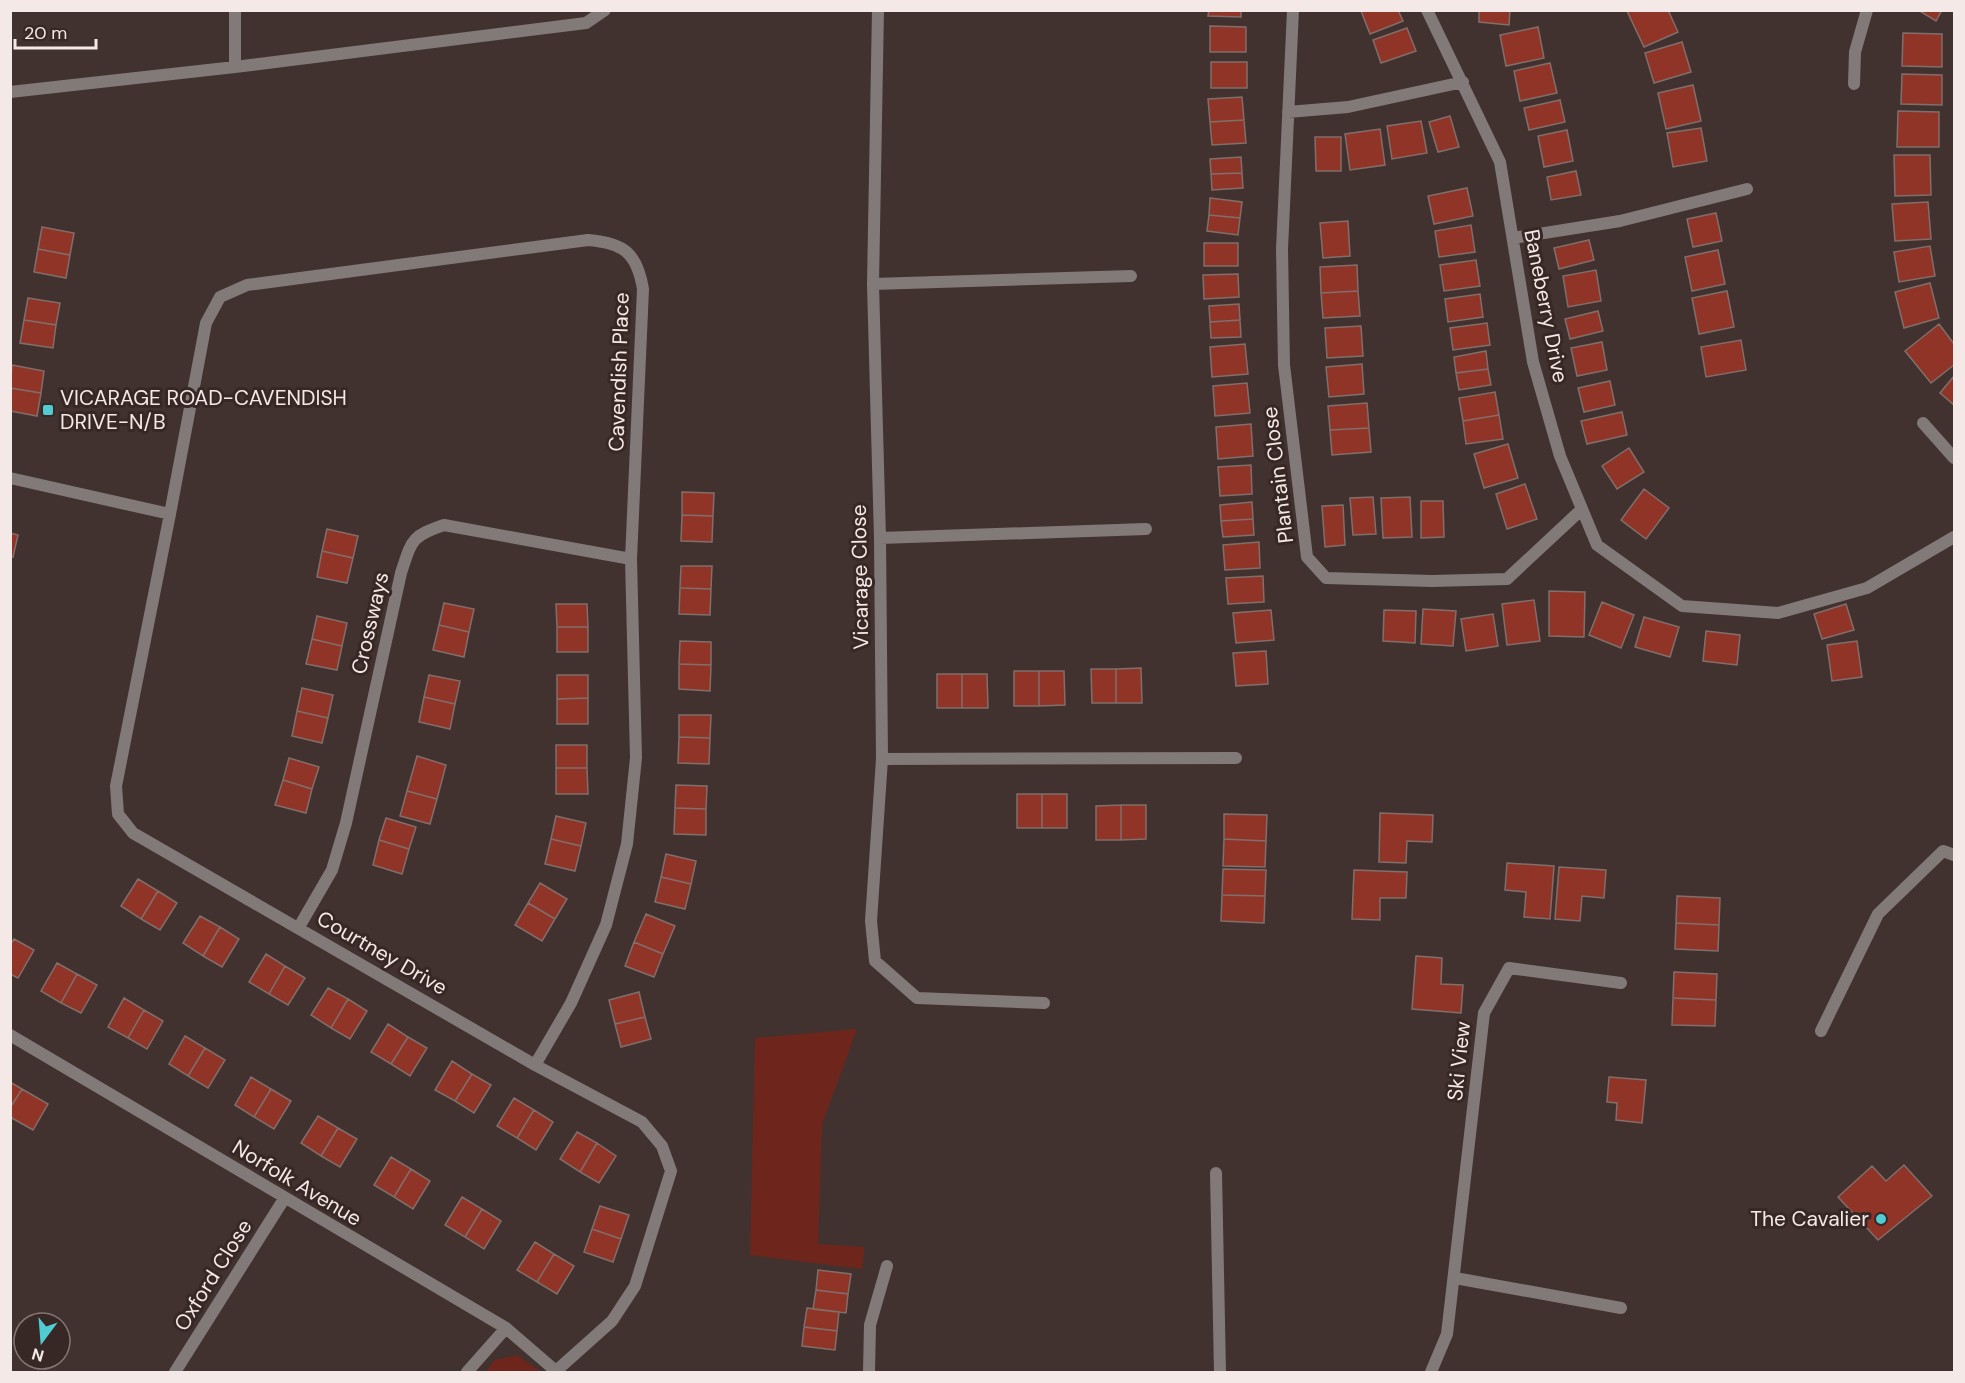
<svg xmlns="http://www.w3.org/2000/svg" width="1965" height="1383" viewBox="0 0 1965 1383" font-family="'DM Sans',sans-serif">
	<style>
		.green { fill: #6e261c }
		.building { fill: #913428; stroke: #806e6b; stroke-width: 1.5 }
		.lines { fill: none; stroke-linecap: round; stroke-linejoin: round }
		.minor { stroke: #827a79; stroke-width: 12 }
		.poi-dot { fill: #51ccd3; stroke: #372825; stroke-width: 2 }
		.labels { text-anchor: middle; stroke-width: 6; stroke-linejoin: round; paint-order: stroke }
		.street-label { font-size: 21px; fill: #f4e9e7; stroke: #372825 }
		.poi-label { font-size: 21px; fill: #f4e9e7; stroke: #372825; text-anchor: start }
	</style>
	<rect width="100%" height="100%" fill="#42322f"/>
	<path class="green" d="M857,1029L822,1124L818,1244L864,1247L862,1269L750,1255L755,1038Z
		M517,1355L541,1372H485L495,1360Z"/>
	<path class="building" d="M1209,10H1241V17L1208,16Z
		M1398,10L1403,21L1370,34L1361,11Z
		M1479,10H1510L1509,25L1479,22Z
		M1668,10L1678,32L1644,47L1627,11Z
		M1918,10H1942L1936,21Z
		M1210,26L1246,27V52H1210Z
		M1538,27L1544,58L1506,66L1500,35Z
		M1407,28L1416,51L1381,63L1373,40Z
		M1903,33L1942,34V67L1902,66Z
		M1682,42L1691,72L1654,83L1645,53Z
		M1211,62H1247V88H1211Z
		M1550,63L1557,93L1520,101L1514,71Z
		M1902,74L1942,75V105L1901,104Z
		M1693,85L1701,121L1666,129L1658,93Z
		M1242,97L1244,120L1210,122L1208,99Z
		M1560,100L1565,122L1529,130L1524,108Z
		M1898,111L1939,112V147H1897Z
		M1450,116L1459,147L1438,152L1429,122Z
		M1244,120L1246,143L1212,145L1210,122Z
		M1421,121L1427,153L1392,159L1387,126Z
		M1701,128L1707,161L1673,167L1667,133Z
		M1380,129L1385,165L1350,170L1345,134Z
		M1567,130L1573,161L1544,167L1538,136Z
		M1315,137H1341V171H1316Z
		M1894,155H1930L1931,195L1895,196Z
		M1241,157L1242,173L1211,174L1210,159Z
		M1576,171L1581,195L1551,200L1547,177Z
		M1242,173L1243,188L1212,190L1211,174Z
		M1467,188L1473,216L1434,224L1428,196Z
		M1210,198L1242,202L1240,218L1209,215Z
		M1928,202L1931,239L1895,241L1892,204Z
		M1716,213L1722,241L1693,247L1687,219Z
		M1209,215L1240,218L1238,235L1207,231Z
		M1348,221L1350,256L1323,258L1320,223Z
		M1471,225L1475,252L1439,257L1435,231Z
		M42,227L74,233L70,255L38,249Z
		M1589,240L1594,260L1559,269L1554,248Z
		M1204,243H1238V266H1204Z
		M1930,246L1935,276L1899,282L1894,252Z
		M38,249L70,255L66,278L34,272Z
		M1718,250L1725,284L1692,291L1685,257Z
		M1476,260L1480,286L1444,291L1440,265Z
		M1357,265L1358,291L1321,293L1320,267Z
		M1596,270L1601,301L1568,307L1563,276Z
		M1238,274L1239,297L1204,299L1203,275Z
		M1930,283L1939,318L1904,328L1895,292Z
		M1358,291L1360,316L1323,318L1321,293Z
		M1727,291L1734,327L1699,334L1692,298Z
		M1480,294L1483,317L1448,322L1445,299Z
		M28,298L60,303L56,325L24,320Z
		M1239,304L1240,320L1210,322L1209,306Z
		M1598,311L1603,331L1570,339L1565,319Z
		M24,320L56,325L53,348L20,343Z
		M1240,320L1241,337L1211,338L1210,322Z
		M1487,323L1490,345L1453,350L1450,328Z
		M1939,324L1954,344V365L1931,383L1905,351Z
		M1361,326L1363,356L1327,358L1325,328Z
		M1741,340L1746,370L1706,377L1701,347Z
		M1602,342L1607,370L1577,376L1571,348Z
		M1245,344L1248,374L1212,377L1210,347Z
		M1486,351L1488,369L1456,373L1454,357Z
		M1362,364L1364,394L1329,397L1326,367Z
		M12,365L44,371L41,393L10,388Z
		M1488,369L1491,385L1459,390L1456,373Z
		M1954,376V405L1940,393Z
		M1610,381L1615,405L1584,412L1578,388Z
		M1247,383L1250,413L1215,416L1213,386Z
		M10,388L41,393L37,416L10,411Z
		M1495,392L1499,415L1463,421L1459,398Z
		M1367,403L1369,428L1330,430L1328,406Z
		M1622,412L1627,435L1587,444L1581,421Z
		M1499,415L1503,439L1466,444L1463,421Z
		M1251,424L1253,456L1218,459L1216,427Z
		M1369,428L1371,452L1332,455L1330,430Z
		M1508,444L1518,478L1484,488L1474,454Z
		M1629,448L1644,472L1617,489L1602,466Z
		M1251,465L1252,494L1220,496L1218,467Z
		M1525,484L1537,519L1507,529L1496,494Z
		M1644,489L1669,508L1646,539L1621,520Z
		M682,492L714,493L713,516L682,515Z
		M1373,497L1376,534L1353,535L1350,498Z
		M1410,497L1412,537L1383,538L1381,498Z
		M1421,501H1443L1444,537L1421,538Z
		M1252,502L1253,519L1221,521L1220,505Z
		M1343,505L1345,545L1325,547L1322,506Z
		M682,515L713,516L712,542L681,541Z
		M1253,519L1254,535L1223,537L1221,521Z
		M327,529L358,536L353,558L322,551Z
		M10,533L18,535L13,557L10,556Z
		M1259,542L1260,568L1225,570L1223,545Z
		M322,551L353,558L347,583L317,577Z
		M681,566H712L711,589L680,588Z
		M1263,576L1264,602L1228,604L1226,578Z
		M680,588L711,589L710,615L679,614Z
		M1549,591L1585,592L1584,637L1549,636Z
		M1534,600L1540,641L1507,645L1502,604Z
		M1602,602L1634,615L1621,648L1589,635Z
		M444,603L474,609L469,632L439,625Z
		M556,604H587L588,627H557Z
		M1846,604L1854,630L1822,639L1814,614Z
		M1423,609L1456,611L1453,646L1421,644Z
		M1271,610L1274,640L1236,643L1233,613Z
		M1384,610L1416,611L1415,643L1383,641Z
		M1493,614L1498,646L1466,651L1461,619Z
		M317,616L347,623L342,646L312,639Z
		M1644,617L1679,627L1670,657L1635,647Z
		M439,625L469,632L464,657L433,650Z
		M557,627H588V652H557Z
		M1706,631L1740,635L1737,665L1703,661Z
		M312,639L342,646L337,670L306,664Z
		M680,641L711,642V665L679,664Z
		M1857,641L1862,677L1832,681L1827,645Z
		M1266,651L1268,684L1236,686L1233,653Z
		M679,664L711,665L710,691L679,689Z
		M1141,668L1142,703H1116V669Z
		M1091,669H1116V703H1092Z
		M1014,671H1039V706H1014Z
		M1039,671H1064L1065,705L1039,706Z
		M937,674H962V708H937Z
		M962,674H987L988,708H962Z
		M429,675L460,681L455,704L424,697Z
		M557,675H588V698L557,699Z
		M302,688L333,695L328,718L297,711Z
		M424,697L455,704L450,729L419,722Z
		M588,698V724H557V699Z
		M297,711L328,718L322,743L292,736Z
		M679,715H711L710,738L679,737Z
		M679,737L710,738L709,764L678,763Z
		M556,745H587V768H556Z
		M417,756L446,765L437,799L407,791Z
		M289,758L319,767L312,789L283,780Z
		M556,768H587L588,794H556Z
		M283,780L312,789L306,813L275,805Z
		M676,785L707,786L706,809L675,808Z
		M407,791L437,799L430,824L400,816Z
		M1017,794H1042V828H1017Z
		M1042,794H1067V828H1042Z
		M1121,805V840H1096V806Z
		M1121,805H1146V839L1121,840Z
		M675,808L706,809V835L674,834Z
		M1380,813L1433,815L1432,842L1407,841L1406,863L1379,862Z
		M1224,814L1267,815L1266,841L1224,839Z
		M556,816L586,823L581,846L551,839Z
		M386,818L416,827L409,849L379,840Z
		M551,839L581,846L575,871L545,864Z
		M1224,839L1266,841L1265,867L1223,866Z
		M379,840L409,849L402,874L373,865Z
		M666,854L696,861L691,884L661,877Z
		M1507,863L1554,866L1550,919L1524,917L1526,892L1505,890Z
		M1559,867L1606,870L1604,898L1582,896L1580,921L1555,919Z
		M1223,869L1266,870L1265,896L1222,895Z
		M1354,870L1407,872L1406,898H1380V920L1352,919Z
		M661,877L691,884L685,909L655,902Z
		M138,879L158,891L141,919L121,906Z
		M540,883L567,899L555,919L528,903Z
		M158,891L177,903L160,930L141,919Z
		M1222,895L1265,896L1264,923L1221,921Z
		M1677,896L1720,898L1719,925L1676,923Z
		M528,903L555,919L542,941L515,925Z
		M646,914L675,926L663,954L634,942Z
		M200,916L220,927L203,956L183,943Z
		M1676,923L1719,925L1718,951L1675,949Z
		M220,927L239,939L222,967L203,956Z
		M14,939L34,950L18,978L10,974V945Z
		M634,942L663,954L654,977L625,966Z
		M266,954L285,966L269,994L249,982Z
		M1416,956L1442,958L1441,984L1463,985L1461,1013L1412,1009Z
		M57,963L77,974L61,1003L41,991Z
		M285,966L305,978L288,1005L269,994Z
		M1674,972L1717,974L1716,1000L1673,998Z
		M77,974L97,985L81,1013L61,1003Z
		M328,988L348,999L331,1028L311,1015Z
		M639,992L645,1017L615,1024L609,1000Z
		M124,998L144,1010L128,1038L108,1027Z
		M1673,998L1716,1000L1715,1026L1672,1025Z
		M348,999L367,1011L350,1039L331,1028Z
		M144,1010L163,1021L147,1049L128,1038Z
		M645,1017L651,1039L621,1047L615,1024Z
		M388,1024L408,1037L391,1064L371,1052Z
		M185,1036L205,1048L188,1076L169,1064Z
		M408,1037L427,1048L410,1076L391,1064Z
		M205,1048L225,1060L208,1088L188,1076Z
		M452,1061L472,1074L455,1101L435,1090Z
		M472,1074L491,1085L474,1113L455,1101Z
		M251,1077L271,1089L254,1117L235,1105Z
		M1609,1077L1646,1080L1642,1123L1616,1120L1617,1103L1607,1102Z
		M10,1082L22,1089L10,1108Z
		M22,1089L48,1104L33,1130L10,1117V1108Z
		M271,1089L291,1101L274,1129L254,1117Z
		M514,1098L534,1110L517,1138L497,1126Z
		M534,1110L553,1122L536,1150L517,1138Z
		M318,1116L338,1128L321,1156L301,1143Z
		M338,1128L357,1139L340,1167L321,1156Z
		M577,1132L597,1143L580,1172L560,1159Z
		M597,1143L616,1156L599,1183L580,1172Z
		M391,1157L411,1169L394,1197L374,1185Z
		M1904,1165L1932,1196L1878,1240L1838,1197L1872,1166L1886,1181Z
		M411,1169L430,1181L413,1209L394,1197Z
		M462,1197L482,1209L465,1237L445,1225Z
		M600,1206L629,1215L621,1239L592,1229Z
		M482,1209L501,1221L484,1249L465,1237Z
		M592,1229L621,1239L613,1262L584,1252Z
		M535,1242L554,1254L537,1282L517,1270Z
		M554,1254L574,1266L557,1294L537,1282Z
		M818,1270L851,1274L848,1294L816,1290Z
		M816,1290L848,1294L846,1313L813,1309Z
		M807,1308L839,1312L837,1331L804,1327Z
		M804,1327L837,1331L835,1350L802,1346Z"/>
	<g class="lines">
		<path class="minor" d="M878,10L873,284L880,538L882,759L871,921L875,961L917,998L1044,1003
			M1293,10L1282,249L1284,365L1307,557L1326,578L1432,581L1507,579L1582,509
			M1427,10L1500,162L1533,362L1560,456L1597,545L1682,606L1778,613L1867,588L1954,537
			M235,67V10
			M1854,84L1855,52L1867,10
			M10,92L235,67L586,23L605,10
			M1288,112L1348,107L1463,82
			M1513,238L1620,221L1747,189
			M873,284L1131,276
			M1923,423L1954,458
			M10,478L170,514L206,323L220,297L247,285L588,240C624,243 637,253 643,289L631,559L636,758L627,844L606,925L571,1003L535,1065
			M170,514L116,786L118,814L133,833L535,1065L642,1122L662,1146L671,1171L635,1286L612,1321L556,1371
			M880,538L1146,529
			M882,759L1236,758
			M299,927L332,870L346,823L401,573C412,540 411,536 444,525L631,559
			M1821,1031L1878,914L1943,851L1954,855
			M10,1035L506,1328L557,1372
			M1216,1173L1220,1372
			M1455,1278L1621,1308
			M175,1372L284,1199
			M467,1372L506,1328
			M869,1372L870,1325L887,1266
			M1431,1372L1447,1334L1484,1013L1509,968L1621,983"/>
	</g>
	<g class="poi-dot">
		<rect x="42" y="404" width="12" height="12" rx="3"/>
		<circle cx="1881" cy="1219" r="6"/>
	</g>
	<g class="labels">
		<g class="street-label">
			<text transform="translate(1546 306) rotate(79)" y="7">Baneberry Drive</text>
			<text transform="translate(619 372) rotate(-88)" y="7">Cavendish Place</text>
			<text transform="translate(1278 475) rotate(-97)" y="7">Plantain Close</text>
			<text transform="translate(860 577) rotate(-91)" y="7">Vicarage Close</text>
			<text transform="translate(370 623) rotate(-77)" y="7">Crossways</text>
			<text transform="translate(382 953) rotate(30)" y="7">Courtney Drive</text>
			<text transform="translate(1459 1061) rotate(-84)" y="7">Ski View</text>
			<text transform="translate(297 1183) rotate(31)" y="7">Norfolk Avenue</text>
			<text transform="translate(213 1275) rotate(-58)" y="7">Oxford Close</text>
		</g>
		<g class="poi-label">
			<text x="60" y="405">VICARAGE ROAD-CAVENDISH<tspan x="60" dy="24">DRIVE-N/B</tspan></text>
			<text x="1869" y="1226" text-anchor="end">The Cavalier</text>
		</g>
	</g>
	<rect width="1965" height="1383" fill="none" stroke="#f4e9e7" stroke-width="24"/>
	<g transform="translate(42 1341) rotate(196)"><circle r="28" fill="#372825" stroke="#837573" stroke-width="1.5"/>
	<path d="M0-4.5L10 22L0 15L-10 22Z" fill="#51ccd3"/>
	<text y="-9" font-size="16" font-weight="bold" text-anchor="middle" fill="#f4e9e7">N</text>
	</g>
	<path d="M15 39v9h81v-9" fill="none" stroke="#f4e9e7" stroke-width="3"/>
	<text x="24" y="39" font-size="18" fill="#f4e9e7" stroke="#372825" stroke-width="4.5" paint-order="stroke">20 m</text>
</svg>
